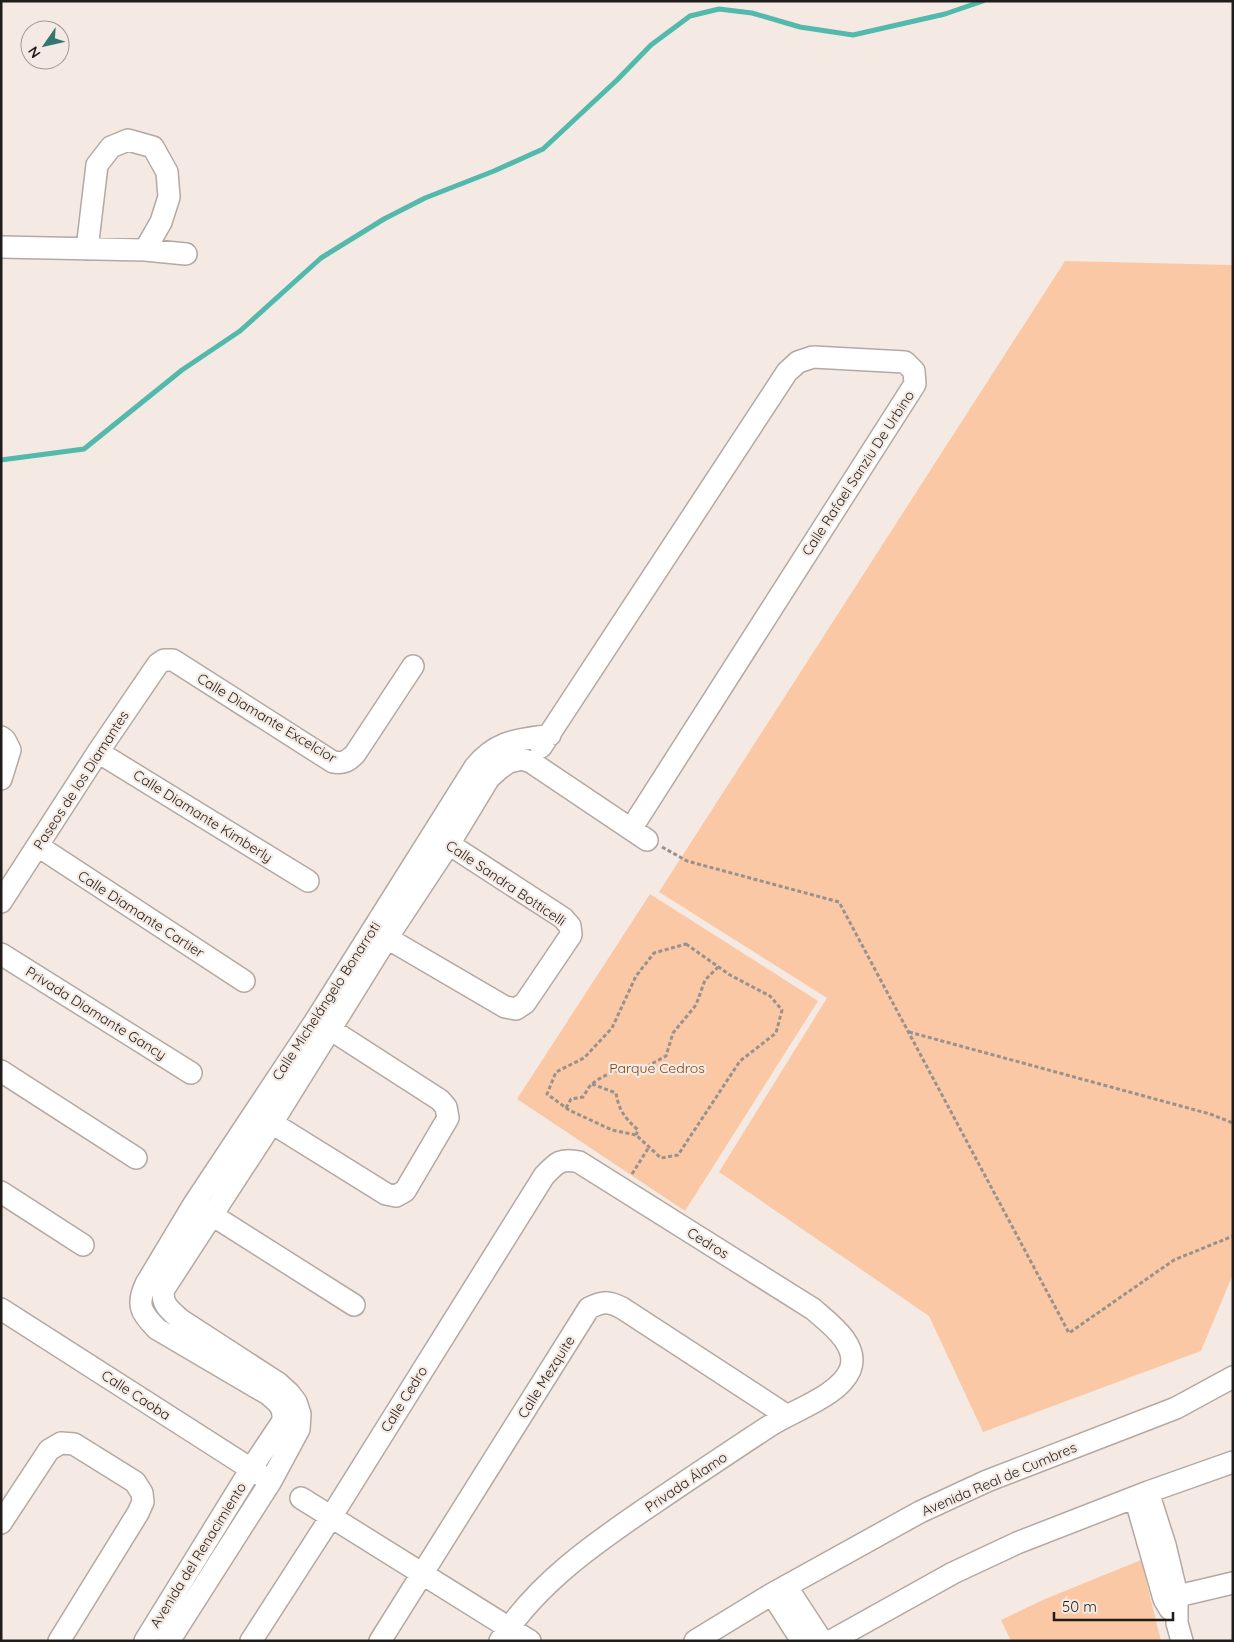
<svg xmlns="http://www.w3.org/2000/svg" width="1234" height="1642" viewBox="0 0 1234 1642" font-family="Quicksand,sans-serif">
	<style>
		.green { fill: #fbc8a5 }
		.lines { fill: none; stroke-linecap: round; stroke-linejoin: round }
		.stream { stroke: #52b9ac; stroke-width: 5 }
		.minor-casing { stroke: #b3a9a2; stroke-width: 24 }
		.path { stroke: #99918c; stroke-width: 3; stroke-dasharray: 4 2.5; stroke-linecap: butt }
		.minor { stroke: #fff; stroke-width: 21 }
		.labels { text-anchor: middle; stroke-width: 4.5; stroke-linejoin: round; paint-order: stroke }
		.street-label { font-size: 14px; fill: #1f1c19; stroke: #f5eae3 }
		.park-label { font-size: 14px; fill: #7f440f; stroke: #f5eae3 }
	</style>
	<rect width="100%" height="100%" fill="#f5eae3"/>
	<path class="green" d="M1065,261L1233,265V1274L1201,1351L983,1432L929,1316L719,1172L827,998L659,892Z
		M650,894L818,1001L685,1211L517,1099Z
		M1141,1560L1161,1641H1011L1001,1620L1045,1599Z"/>
	<g class="lines">
		<path class="stream" d="M1,460L84,449L182,370L240,331L321,258L384,219L425,198L494,171L543,149L617,80L651,45L690,16L719,9L752,13L800,27L853,35L945,14L983,1"/>
		<defs>
			<path id="minor" d="M1,247L145,250L186,254
				M87,249L97,165L111,147L128,140L153,147L167,172L169,197L161,222L145,250
				M1,737L5,740L10,750L1,779
				M541,747L787,372L798,362L813,357L905,362L914,371L915,384L631,829
				M98,752L308,881
				M38,846L244,981
				M1,902L98,752L158,664L164,660H173L333,762C343,764 348,761 355,754L413,666
				M387,938L505,1007L516,1009L525,1003L571,935L570,926L563,918L438,837
				M1,954L191,1073
				M1,1071L136,1158
				M272,1123L386,1194L396,1196L405,1191L448,1118L446,1107L440,1100L319,1022
				M1,1192L83,1245
				M201,1208L354,1305
				M1,1309L262,1476
				M1148,1492L1165,1545L1177,1595V1623L1182,1641
				M1135,1497L1164,1599L1170,1609
				M301,1498L530,1641
				M1,1523L49,1450L61,1443L74,1444L135,1482L142,1493L143,1502L138,1513L59,1641
				M786,1586L822,1641
				M772,1594L802,1641
				M1165,1599L1233,1583
				M145,1641L251,1469L283,1421C284,1407 279,1403 268,1394L157,1329C141,1313 136,1305 146,1284L194,1204L316,1020L475,767C497,740 518,740 550,735
				M169,1641L271,1481L299,1429L300,1414L296,1402L289,1393L278,1383L181,1320C171,1311 160,1304 164,1289L272,1123L387,938L449,844L489,778L499,769L509,762L521,759L531,762L647,840
				M251,1641L331,1517L544,1176C557,1162 561,1158 579,1162L813,1309C829,1323 860,1345 850,1370C839,1396 794,1410 771,1425C731,1451 691,1478 651,1505C595,1543 537,1583 500,1641
				M380,1641L589,1308C604,1301 608,1301 622,1308L786,1415
				M695,1641L772,1594L920,1512L987,1481L1176,1408L1233,1377
				M831,1641L953,1573L1017,1543L1148,1492L1233,1462"/>
		</defs>
		<use href="#minor" class="minor-casing"/>
		<path class="path" d="M662,847L687,861L839,902L1069,1333L1174,1260L1233,1236
			M686,944L730,975L770,996L782,1010L776,1033L740,1061L678,1155L661,1158L636,1135L612,1130L569,1110L547,1094L556,1072L584,1058L612,1028L636,976L654,953Z
			M909,1032L1210,1114L1233,1123
			M592,1084L616,1093C619,1111 625,1118 638,1130L636,1135
			M566,1108L571,1099L583,1097C586,1093 588,1087 592,1084C602,1075 630,1064 642,1069L666,1056L673,1033L696,1005L705,980L718,967
			M632,1174L649,1147"/>
		<use href="#minor" class="minor"/>
	</g>
	<g class="labels">
		<g class="street-label">
			<text transform="translate(858 473) rotate(-57)" y="5">Calle Rafael Sanziu De Urbino</text>
			<text transform="translate(267 718) rotate(31)" y="5">Calle Diamante Excelcior</text>
			<text transform="translate(81 780) rotate(-57)" y="5">Paseos de los Diamantes</text>
			<text transform="translate(203 816) rotate(32)" y="5">Calle Diamante Kimberly</text>
			<text transform="translate(506 883) rotate(34)" y="5">Calle Sandra Botticelli</text>
			<text transform="translate(141 914) rotate(33)" y="5">Calle Diamante Cartier</text>
			<text transform="translate(326 1001) rotate(-57)" y="5">Calle Michelángelo Bonarroti</text>
			<text transform="translate(96 1013) rotate(32)" y="5">Privada Diamante Gancy</text>
			<text transform="translate(708 1243) rotate(32)" y="5">Cedros</text>
			<text transform="translate(546 1377) rotate(-58)" y="5">Calle Mezquite</text>
			<text transform="translate(136 1395) rotate(33)" y="5">Calle Caoba</text>
			<text transform="translate(404 1399) rotate(-58)" y="5">Calle Cedro</text>
			<text transform="translate(999 1479) rotate(-23)" y="5">Avenida Real de Cumbres</text>
			<text transform="translate(686 1482) rotate(-34)" y="5">Privada Álamo</text>
			<text transform="translate(198 1555) rotate(-58)" y="5">Avenida del Renacimiento</text>
		</g>
		<g class="park-label">
			<text x="657" y="1073">Parque Cedros</text>
		</g>
	</g>
	<rect width="1234" height="1642" fill="none" stroke="#1f1c19" stroke-width="5"/>
	<g transform="translate(45 45) rotate(236)"><circle r="24" fill="#f5eae3" stroke="#9f9892"/>
	<path d="M0-4L9 19L0 12L-9 19Z" fill="#327870"/>
	<text y="-8" font-size="14" font-weight="bold" text-anchor="middle" fill="#1f1c19">N</text>
	</g>
	<path d="M1054 1612v8h119v-8" fill="none" stroke="#1f1c19" stroke-width="2.5"/>
	<text x="1062" y="1612" font-size="15" fill="#1f1c19" stroke="#f5eae3" stroke-width="4" paint-order="stroke">50 m</text>
</svg>
